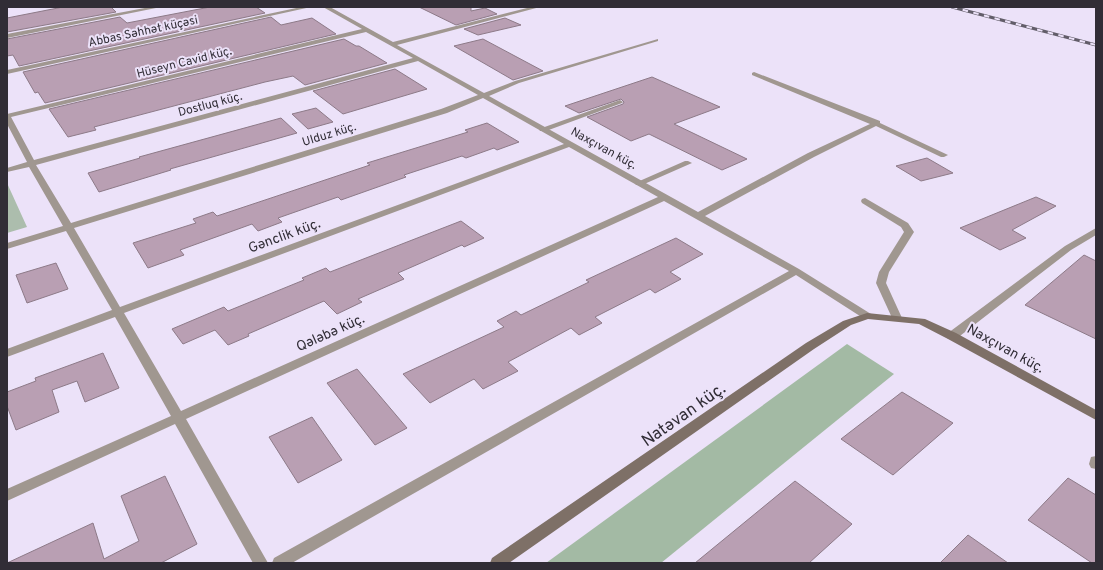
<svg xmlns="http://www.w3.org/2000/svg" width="1103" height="570" viewBox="0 0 1103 570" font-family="Overpass,sans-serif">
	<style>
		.green { fill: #acbdad }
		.forest { fill: #a3baa4 }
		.building { fill: #b99fb3; stroke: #8d7a88 }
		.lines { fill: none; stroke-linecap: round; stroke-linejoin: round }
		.lane { fill: #a09790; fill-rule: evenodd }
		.street { fill: #a09790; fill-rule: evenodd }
		.secondary { fill: #7e7067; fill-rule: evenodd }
		.rail-casing { stroke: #625d69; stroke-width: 3 }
		.rail { stroke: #ece2f9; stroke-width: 2; stroke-dasharray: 5.5; stroke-linecap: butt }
		.labels { text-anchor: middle; stroke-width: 4; stroke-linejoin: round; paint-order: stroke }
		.far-street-label { font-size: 12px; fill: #312d36; stroke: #ece2f9 }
		.street-label { font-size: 14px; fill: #312d36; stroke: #ece2f9 }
		.near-street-label { font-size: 17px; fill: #312d36; stroke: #ece2f9 }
	</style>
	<rect width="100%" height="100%" fill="#ece2f9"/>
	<path class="green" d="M7,183L27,227L7,233Z"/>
	<path class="forest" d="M847,344L894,374L661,563H546Z"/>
	<path class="building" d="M63,7H111L116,12L7,32V18Z
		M210,7H256L265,13L19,66L13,55L7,56V39L120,17L127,23Z
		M419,7H471V11L485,8L497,14L456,25Z
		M271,17L281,25L312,18L336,34L45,103L38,92L35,93L23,72Z
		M505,18L521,25L478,35L464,29Z
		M344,39L356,46H359L387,63L305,85L293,76L265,82L94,127L96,130L68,137L49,109Z
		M483,39L543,71L513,80L454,46Z
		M395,69L427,89L343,114L313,91Z
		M652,77L720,107L674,124L747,159L722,170L649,134L631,141L587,117L623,104L624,102L621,99L579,113L565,106Z
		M316,108L333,122L308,129L292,114Z
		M281,118L297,133L170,169L171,170L99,192L88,173L140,158L139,157Z
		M487,123L519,142L497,150L494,148L466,158L462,156L404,175L406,177L341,200L338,197L278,218L282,222L258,231L252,224L180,250L184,255L148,268L133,243L196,223L193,219L213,212L217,216L370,165L367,163L468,132L465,130Z
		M927,158L953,173L921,181L896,166Z
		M1036,197L1056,206L1012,230L1026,238L1000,250L960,228Z
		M461,221L484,238L464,247L462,245L398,273L404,279L358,299L362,302L337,314L324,301L248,334L249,336L228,345L215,330L183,344L172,329L224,307L228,311L304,280L302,278L326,268L330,272Z
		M676,238L703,254L670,272L681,279L655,293L650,289L595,317L602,323L579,335L571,328L508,362L518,371L483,389L474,379L430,403L403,374L504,327L497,321L516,311L521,315L589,282L586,280Z
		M1084,255L1096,261V339L1025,305Z
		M56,263L68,289L27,303L16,275Z
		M103,353L119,388L85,402L77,381L52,390L59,412L16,430L7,406V392L36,381L35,378Z
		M357,369L407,428L375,445L327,383Z
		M902,392L953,423L893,475L841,439Z
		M312,417L342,460L298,483L269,437Z
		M165,476L197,544L161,563H7L93,523L104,559L139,541L121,496Z
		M1068,478L1096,495V563H1092L1028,520Z
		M795,481L852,524L809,563H695Z
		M968,535L1008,563H940Z"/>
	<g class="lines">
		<path class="lane" d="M620,100L623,102L622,103L546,131H540L539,129Z
			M685,161H688L692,163L642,185H636L635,183Z
			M865,198L908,223L914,232L889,272L886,283L902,318L901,320H893L876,283L879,272L904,232L901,227L862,203L861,201L862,199Z
			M1096,456V469L1091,468L1089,464L1091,457Z"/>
		<path class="street" d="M150,7H161L7,38V34Z
			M301,7H311L7,74V70Z
			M323,7H330L393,42L531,7H540L397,45L484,93L515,81L658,39V41L519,83L489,96L698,212L808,153L870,124L752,75V73L754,72L880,121V123L948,155L944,157H941L876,126L814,157L705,216L799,269L871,314L872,316L871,318H863L796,275L292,563H272L274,558L789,271L664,201L186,419L268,563H253L175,424L7,501V489L171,416L115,317L7,357V349L112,310L66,231L7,249V243L63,226L29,167L7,172V168L27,162L7,124V114L362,29ZM366,32L413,58L34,160L11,117ZM418,61L478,95L441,109L71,223L36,165ZM483,98L564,144L120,307L74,228L447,113ZM569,147L658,197L181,411L124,313Z
			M1096,228V235L1071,250L956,339H948L947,336L948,333L1065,246Z"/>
		<path class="secondary" d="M867,313L925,319L956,333L1096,410V420L948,339L919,324L868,319L851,325L814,349L509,563H490L492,558L806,343L843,321Z"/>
		<defs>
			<path id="rail" d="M952,7L1096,45"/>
		</defs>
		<use href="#rail" class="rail-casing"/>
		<use href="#rail" class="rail"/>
	</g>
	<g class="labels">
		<g class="far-street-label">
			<text transform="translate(143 31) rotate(-12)" y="4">Abbas Səhhət küçəsi</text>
			<text transform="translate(184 62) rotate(-14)" y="4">Hüseyn Cavid küç.</text>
			<text transform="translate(210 104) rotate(-15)" y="4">Dostluq küç.</text>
			<text transform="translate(329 134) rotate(-17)" y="4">Ulduz küç.</text>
			<text transform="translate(604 148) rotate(29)" y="4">Naxçıvan küç.</text>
		</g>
		<g class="street-label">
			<text transform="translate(284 235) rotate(-20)" y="5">Gənclik küç.</text>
			<text transform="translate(330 332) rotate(-24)" y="5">Qələbə küç.</text>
			<text transform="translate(1006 348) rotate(29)" y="5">Naxçıvan küç.</text>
		</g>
		<g class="near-street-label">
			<text transform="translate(683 414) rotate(-35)" y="6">Natəvan küç.</text>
		</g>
	</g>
	<rect width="1103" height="570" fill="none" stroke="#312d36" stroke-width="16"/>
</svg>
